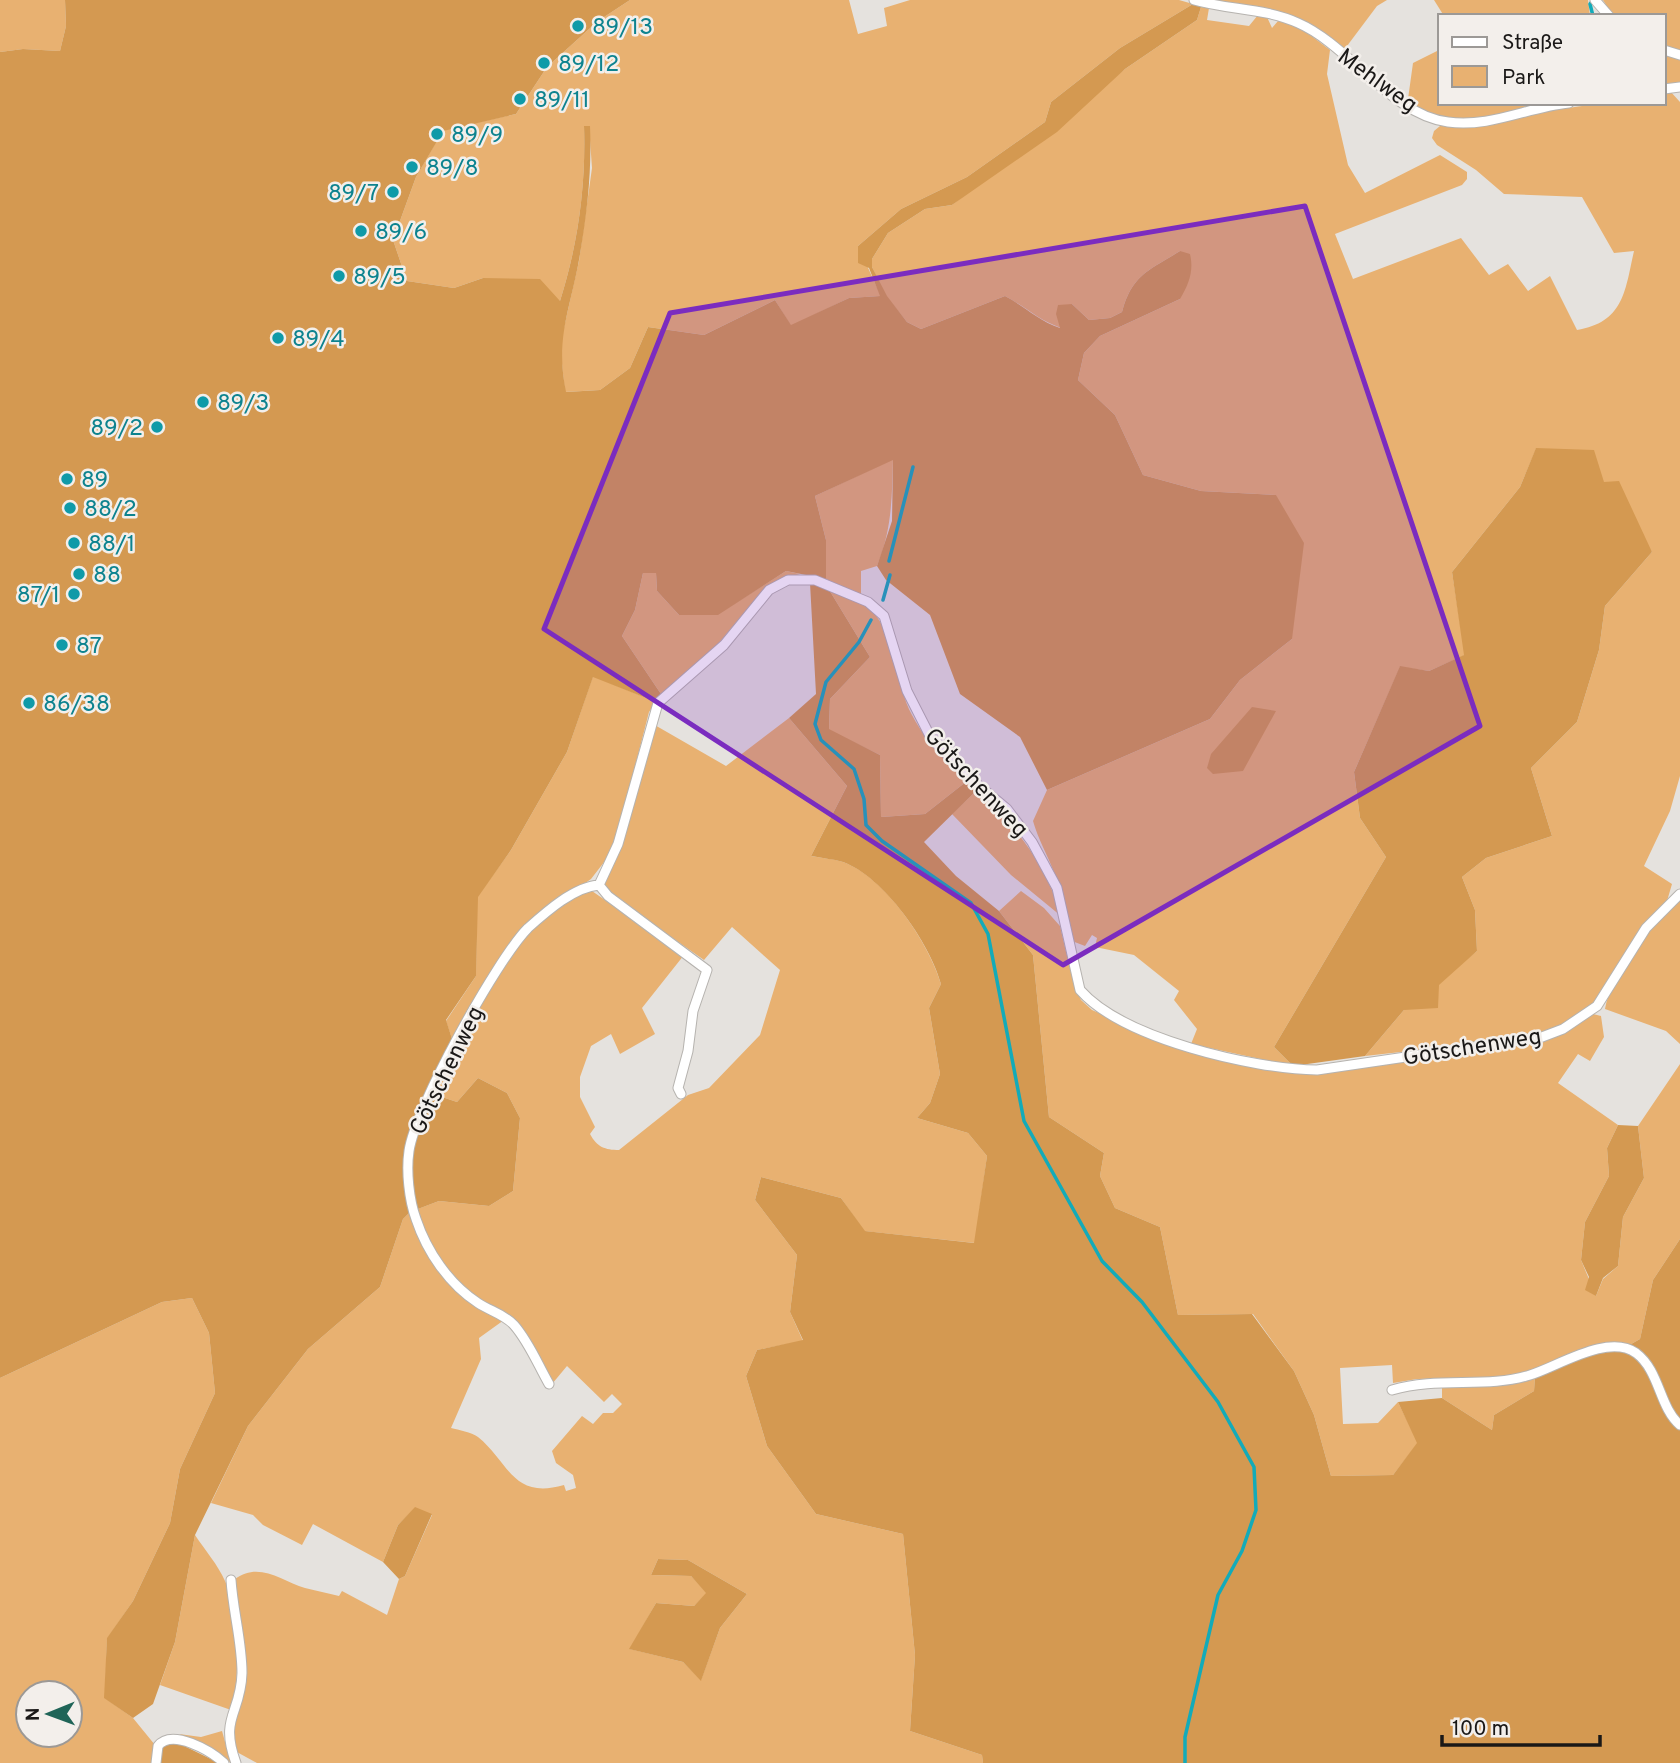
<svg xmlns="http://www.w3.org/2000/svg" width="1680" height="1763" viewBox="0 0 1680 1763" font-family="Overpass,sans-serif">
	<style>
		.green { fill: #e8b171; fill-rule: evenodd }
		.forest { fill: #d49951 }
		.lines { fill: none; stroke-linecap: round; stroke-linejoin: round }
		.stream { stroke: #13abb9; stroke-width: 3.5 }
		.street-casing { stroke: #b6b3af; stroke-width: 11 }
		.street { stroke: #fff; stroke-width: 9 }
		.marked { fill: #7b2cbf; fill-opacity: 0.2; stroke: #7b2cbf; stroke-width: 5; stroke-linejoin: round }
		.culture-dot { fill: #0f9aa8; stroke: #f3efeb; stroke-width: 2.5 }
		.labels { text-anchor: middle; stroke-width: 5; stroke-linejoin: round; paint-order: stroke }
		.culture-label { font-size: 23px; fill: #0d838f; stroke: #f3efeb; text-anchor: start }
		.street-label { font-size: 23px; fill: #1a1817; stroke: #f3efeb }
	</style>
	<rect width="100%" height="100%" fill="#e5e2de"/>
	<path class="green" d="M0,0H65L66,26L60,51L23,49L0,52Z
		M630,0H849L858,34L887,26L884,8L910,0H1179L1193,4L1120,48L1051,102L1045,122L967,177L901,209L858,246L881,296L849,298L791,326L775,300L704,335L648,327L630,368L600,390L565,392L560,345L579,261L592,168L589,126L584,127C586,186 578,244 560,301L483,278L454,288L407,281L393,240L416,177L443,130L516,114L547,67L598,21Z
		M1203,0H1387L1377,6L1344,50L1308,23L1287,15Z
		M1434,0H1588L1590,16H1444Z
		M1603,0H1680V52L1664,47V16H1613Z
		M1201,7L1209,8L1207,20L1249,26L1258,15L1267,17L1272,28L1278,21L1301,28L1330,50L1327,74L1348,165L1365,193L1440,155L1467,172V179L1462,185L1335,234L1353,279L1461,238L1489,275L1508,264L1528,291L1550,276L1577,330C1624,322 1625,291 1634,251L1614,253L1582,197L1504,194L1476,170L1437,145L1432,138L1434,131L1440,126L1603,103H1664V93L1670,91L1680,102V776L1670,811L1644,866L1672,884L1667,901L1650,917L1633,941L1599,998L1589,1010L1566,1024L1538,1034L1498,1041L1365,1056L1404,1010L1477,951L1475,910L1462,877L1486,858L1552,836L1531,768L1577,722L1599,650L1605,606L1652,552L1604,483L1536,449L1520,487L1452,572L1465,655L1429,671L1400,667L1354,772L1360,818L1386,857L1274,1047L1293,1066L1191,1044L1197,1029L1174,1000L1179,991L1134,955L1095,947L1097,938L1092,935L1085,946L1072,941C1067,917 1062,894 1054,872C1047,854 1038,839 1033,821L1047,790L1210,719L1240,680L1292,639L1276,495L1201,491L1143,475L1115,415L1078,380L1084,353L1100,336L1180,299V251C1150,270 1132,274 1122,312L1110,318L1089,320L1072,304L1061,328C1038,320 1026,307 1005,296L921,329L907,322L886,296L872,267V259L888,233L925,209L952,205L1125,69L1197,20Z
		M1440,41V103H1549C1507,113 1443,137 1408,99L1413,63L1437,51Z
		M1664,53L1680,59V83L1664,85Z
		M893,459C892,497 892,530 877,566L861,571V595L826,579V540L815,496Z
		M786,571L800,574C758,585 737,625 708,655C693,669 677,682 661,694L622,636L635,610L643,573H656L657,591L679,615L718,614Z
		M828,588C842,594 860,600 871,610C897,636 895,684 912,715C925,741 948,761 967,781L925,814L881,817L880,755L829,730L830,699L870,657Z
		M593,676L656,702L649,712L619,829L608,857L591,879L538,916L453,1042L446,1021L476,976L477,897L511,850L567,752Z
		M789,718L847,786L811,856C821,858 834,859 843,862C885,877 929,943 941,984L929,1008L940,1074L930,1103L917,1118L968,1133L987,1156L975,1243L864,1231L841,1198L761,1177L755,1200L797,1255L790,1312L803,1341L757,1350L746,1376L767,1446L816,1514L903,1534L915,1655L910,1731L982,1755L983,1763H257L235,1751L232,1725L245,1676L235,1579C259,1561 282,1581 305,1588C316,1591 328,1593 339,1596L342,1591L387,1615L399,1579L405,1576L432,1515L415,1508L398,1525L383,1562L313,1524L302,1545L263,1525L253,1515L211,1503L248,1426L308,1349L380,1287L403,1219L410,1212C423,1246 440,1281 470,1302C481,1310 493,1314 504,1320L479,1338L481,1359L451,1428C459,1430 471,1432 478,1437C509,1462 512,1500 564,1485L566,1491L576,1488L573,1475L556,1463L552,1451L582,1416L593,1424L603,1413H613L622,1404L612,1394L604,1402L567,1366L552,1384L523,1331L509,1317L462,1288L443,1266L415,1210L439,1201L489,1206L513,1191L520,1118L507,1093L478,1078L457,1102L433,1094C460,1043 485,984 522,940C540,920 563,905 586,890L592,891L684,955L642,1008L655,1034L620,1054L611,1034L591,1046L580,1077V1097L595,1127L590,1134C597,1147 605,1150 619,1150L688,1095L709,1088L760,1035L780,970L732,927L704,960L611,895L604,888V881L626,828L653,724L726,766ZM658,1559L688,1560L747,1594L720,1628L701,1680L683,1662L630,1649L656,1603L694,1606L707,1593L691,1576L651,1575Z
		M977,790C1016,827 1046,863 1061,916L1011,875L952,814Z
		M1021,891L1044,908L1060,926L1074,985L1081,1000L1092,1010L1175,1046L1294,1072L1419,1058L1442,1059L1459,1052L1537,1041L1570,1029L1593,1014L1601,1016L1604,1037L1590,1061L1578,1054L1558,1083L1618,1125L1607,1148L1609,1176L1585,1222L1581,1260L1596,1296L1603,1279L1618,1266L1623,1217L1644,1178L1638,1126L1680,1064V1239L1653,1280L1640,1339L1626,1347L1511,1377L1417,1379L1393,1383L1392,1365L1340,1368L1343,1424L1378,1423L1398,1402L1418,1443L1393,1475L1331,1476L1314,1415L1294,1371L1253,1314L1178,1315L1160,1227L1115,1208L1100,1176L1104,1153L1049,1117L1033,955L999,911Z
		M1680,900V1044L1666,1031L1605,1009C1611,974 1654,923 1680,900Z
		M192,1298L209,1333L215,1393L180,1469L170,1523L133,1601L107,1639L105,1698L133,1718L155,1745L152,1763H0V1378L162,1302ZM28,1693H70V1735H28Z
		M1535,1377L1534,1391L1494,1415L1492,1430L1442,1398V1384Z
		M195,1535C205,1550 218,1565 225,1581C239,1610 241,1680 231,1710L160,1685L175,1642Z
		M222,1731L231,1763L216,1751L179,1734L201,1737Z"/>
	<path class="forest" d="M65,0H630L598,21L547,67L516,114L443,131L416,177L393,240L407,281L454,288L483,278L540,279L560,301C578,244 586,186 584,126H590C592,171 587,215 579,260C570,310 555,339 566,392L600,390L630,368L648,327L704,335L775,300L791,325L849,298L880,296L869,268L858,263V246L901,209L967,177L1045,122L1051,102L1120,48L1193,4L1201,7L1197,20L1125,69L1057,132L952,205L925,209L888,233L872,259V267L887,296L907,322L921,329L1005,296C1026,307 1037,320 1060,328L1056,314L1058,305L1072,304L1089,320L1110,318L1122,312C1132,274 1150,270 1180,251L1190,254C1194,271 1189,284 1180,299L1100,336L1084,353L1078,380L1115,415L1143,475L1201,491L1276,495L1304,543L1292,639L1240,680L1210,719L1047,790L1020,737L960,694L930,615L886,580L877,566L892,521L893,460L815,496L826,540V579L786,571L718,615H679L657,591L656,573H643L635,610L622,636L661,694L656,702L593,677L567,752L511,850L478,897L476,976L446,1020L453,1042L433,1094L457,1102L478,1078L507,1093L520,1118L513,1191L489,1206L439,1201L410,1212L403,1219L380,1287L308,1349L248,1426L195,1535L175,1642L153,1704L133,1718L104,1698L107,1638L133,1601L170,1523L180,1469L215,1393L209,1333L192,1298L162,1302L0,1378V52L23,49L60,51L66,26Z
		M1536,448L1594,450L1604,482L1619,481L1652,552L1605,606L1599,650L1577,722L1531,768L1552,836L1486,858L1462,877L1475,910L1477,951L1439,985L1438,1008L1404,1010L1365,1056L1293,1066L1274,1047L1386,857L1360,818L1354,772L1400,666L1429,671L1464,655L1452,572L1520,487Z
		M810,583L828,588L870,657L830,699L829,729L880,755L881,817L925,814L967,781L977,790L924,842L956,876L999,911L1033,955L1049,1117L1104,1153L1100,1176L1115,1208L1160,1227L1178,1315L1252,1314L1294,1371L1314,1415L1331,1476L1393,1475L1417,1443L1398,1402L1442,1398L1492,1430L1494,1415L1534,1391L1535,1377L1592,1354L1619,1351L1640,1339L1653,1280L1680,1239V1763H983L982,1755L910,1731L915,1655L903,1534L816,1514L767,1446L746,1376L757,1350L803,1340L790,1312L797,1255L755,1200L761,1177L841,1198L865,1231L974,1243L987,1156L968,1133L917,1118L930,1103L940,1074L929,1008L941,984C930,943 884,877 843,862C833,859 821,858 811,856L847,786L789,718L816,694Z
		M1252,707L1276,711L1243,771L1213,774L1207,768L1211,754Z
		M1618,1125L1638,1126L1644,1178L1623,1217L1618,1266L1603,1278L1596,1296L1585,1290L1589,1277L1581,1260L1585,1222L1609,1176L1607,1148Z
		M415,1507L432,1514L405,1576L399,1579L383,1562L398,1525Z
		M658,1559L688,1560L747,1594L720,1628L701,1681L683,1662L629,1649L656,1603L694,1606L706,1593L691,1576L651,1575Z
		M178,1743L219,1763H152L155,1745Z"/>
	<g class="lines">
		<path class="stream" d="M1593,16L1590,4L1593,0
			M889,561L913,467
			M883,600L890,575
			M871,620L859,642L826,682L815,724L821,740L854,769L864,799L866,825L882,841L971,903L988,934L1024,1121L1102,1261L1142,1302L1218,1402L1254,1467L1256,1510L1242,1551L1218,1595L1185,1737V1763"/>
		<defs>
			<path id="street" d="M1194,0C1228,10 1265,8 1298,23C1349,45 1391,115 1448,122C1490,128 1528,107 1569,103
				M1595,0L1609,16
				M1664,50L1680,55
				M1664,89L1680,87
				M599,885L618,844L658,703L724,645L769,590L788,580H815L868,602L884,616L907,691L931,738L970,778L1007,809L1032,842L1057,888L1080,990C1123,1039 1253,1069 1317,1070L1542,1037L1563,1029L1597,1006L1646,928L1680,894
				M599,885L608,896L707,970L693,1011L688,1051L678,1088L681,1094
				M549,1384C538,1365 529,1342 514,1325C504,1314 490,1311 478,1303C449,1284 427,1252 416,1219C409,1200 406,1171 409,1151C415,1108 497,959 528,928C547,911 574,887 599,885
				M1392,1390C1439,1376 1486,1389 1530,1375C1557,1367 1608,1333 1636,1353C1660,1371 1659,1407 1680,1425
				M231,1580C233,1611 242,1642 242,1673C241,1714 219,1717 236,1763
				M156,1763L158,1746C172,1728 211,1751 224,1763"/>
		</defs>
		<use href="#street" class="street-casing"/>
		<use href="#street" class="street"/>
	</g>
	<path class="marked" d="M1305,206L1480,726L1063,965L544,629L670,313Z"/>
	<g class="culture-dot">
		<circle cx="578" cy="26" r="7"/>
		<circle cx="544" cy="63" r="7"/>
		<circle cx="520" cy="99" r="7"/>
		<circle cx="437" cy="134" r="7"/>
		<circle cx="412" cy="167" r="7"/>
		<circle cx="393" cy="192" r="7"/>
		<circle cx="361" cy="231" r="7"/>
		<circle cx="339" cy="276" r="7"/>
		<circle cx="278" cy="338" r="7"/>
		<circle cx="203" cy="402" r="7"/>
		<circle cx="157" cy="427" r="7"/>
		<circle cx="67" cy="479" r="7"/>
		<circle cx="70" cy="508" r="7"/>
		<circle cx="74" cy="543" r="7"/>
		<circle cx="79" cy="574" r="7"/>
		<circle cx="74" cy="594" r="7"/>
		<circle cx="62" cy="645" r="7"/>
		<circle cx="29" cy="703" r="7"/>
	</g>
	<g class="labels">
		<g class="culture-label">
			<text x="592" y="34">89/13</text>
			<text x="558" y="71">89/12</text>
			<text x="534" y="107">89/11</text>
			<text x="451" y="142">89/9</text>
			<text x="426" y="175">89/8</text>
			<text x="379" y="200" text-anchor="end">89/7</text>
			<text x="375" y="239">89/6</text>
			<text x="353" y="284">89/5</text>
			<text x="292" y="346">89/4</text>
			<text x="217" y="410">89/3</text>
			<text x="143" y="435" text-anchor="end">89/2</text>
			<text x="81" y="487">89</text>
			<text x="84" y="516">88/2</text>
			<text x="88" y="551">88/1</text>
			<text x="93" y="582">88</text>
			<text x="60" y="602" text-anchor="end">87/1</text>
			<text x="76" y="653">87</text>
			<text x="43" y="711">86/38</text>
		</g>
		<g class="street-label">
			<text transform="translate(1378 80) rotate(36)" y="8">Mehlweg</text>
			<text transform="translate(977 782) rotate(47)" y="8">Götschenweg</text>
			<text transform="translate(1472 1046) rotate(-9)" y="8">Götschenweg</text>
			<text transform="translate(446 1070) rotate(-64)" y="8">Götschenweg</text>
		</g>
	</g>
	<rect x="1438" y="14" width="228" height="91" fill="#f3efeb" stroke="#9c9996" stroke-width="2"/>
	<rect x="1452" y="37" width="35" height="10" fill="#ffffff" stroke="#9c9996" stroke-width="2"/>
	<text x="1502" y="49" font-size="21" fill="#1a1817">Straße</text>
	<rect x="1452" y="66" width="35" height="21" fill="#e8b171" stroke="#9c9996" stroke-width="2"/>
	<text x="1502" y="84" font-size="21" fill="#1a1817">Park</text>
	<g transform="translate(49 1714) rotate(269)"><circle r="33" fill="#f3efeb" stroke="#9c9996" stroke-width="2"/>
	<path d="M0-5L12 26L0 18L-12 26Z" fill="#1f6457"/>
	<text y="-10" font-size="19" font-weight="bold" text-anchor="middle" fill="#1a1817">N</text>
	</g>
	<path d="M1442 1735v10h158v-10" fill="none" stroke="#1a1817" stroke-width="3.5"/>
	<text x="1452" y="1735" font-size="21" fill="#1a1817" stroke="#f3efeb" stroke-width="5" paint-order="stroke">100 m</text>
</svg>
